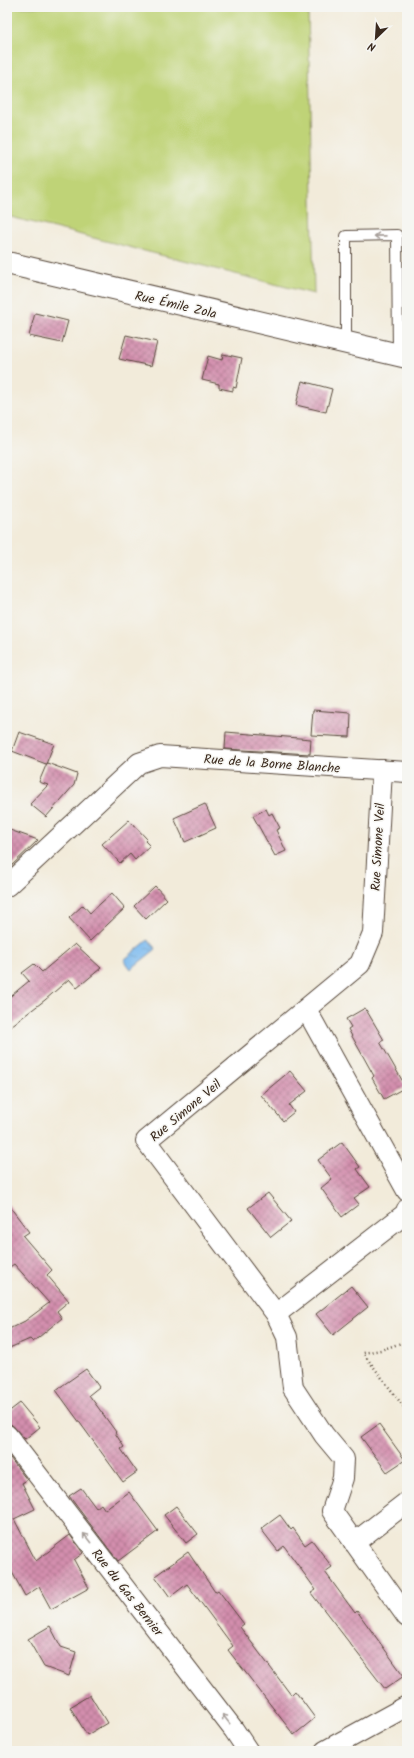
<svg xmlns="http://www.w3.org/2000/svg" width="414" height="1758" viewBox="0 0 414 1758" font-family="Kalam,sans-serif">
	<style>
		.garden { fill: #bfd377; stroke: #7d7e4a }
		.water { fill: url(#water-ripples); stroke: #5b7286 }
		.building { fill: url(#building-cross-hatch) }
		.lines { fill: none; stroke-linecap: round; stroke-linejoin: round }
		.lane-casing { stroke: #56473a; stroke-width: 12 }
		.street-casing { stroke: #56473a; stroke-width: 22 }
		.secondary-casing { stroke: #56473a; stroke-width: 24 }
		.path { stroke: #56473a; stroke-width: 2.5; stroke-dasharray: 1 3; stroke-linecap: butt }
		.lane { stroke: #fff; stroke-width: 10 }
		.street { stroke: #fff; stroke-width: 20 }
		.secondary { stroke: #fff; stroke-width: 22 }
		.oneway { stroke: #a79f9a }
		.labels { text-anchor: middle; stroke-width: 3; stroke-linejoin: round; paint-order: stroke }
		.street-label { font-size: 13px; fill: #3b2a1e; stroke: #f6f6f2 }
	</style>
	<defs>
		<pattern id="water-ripples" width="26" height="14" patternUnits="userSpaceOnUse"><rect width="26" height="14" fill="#7bbaef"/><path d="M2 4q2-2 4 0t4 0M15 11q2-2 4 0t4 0" fill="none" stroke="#6697c1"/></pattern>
		<pattern id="building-cross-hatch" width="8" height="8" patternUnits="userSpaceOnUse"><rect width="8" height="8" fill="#d38ead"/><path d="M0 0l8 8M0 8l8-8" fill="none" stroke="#ac748c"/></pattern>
	</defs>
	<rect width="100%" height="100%" fill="#f6f6f2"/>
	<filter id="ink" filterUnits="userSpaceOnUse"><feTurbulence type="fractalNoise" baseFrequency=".025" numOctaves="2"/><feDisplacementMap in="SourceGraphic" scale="8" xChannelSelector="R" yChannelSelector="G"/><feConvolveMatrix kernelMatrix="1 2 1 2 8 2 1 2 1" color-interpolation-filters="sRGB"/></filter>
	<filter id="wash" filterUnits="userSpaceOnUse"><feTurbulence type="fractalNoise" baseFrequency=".012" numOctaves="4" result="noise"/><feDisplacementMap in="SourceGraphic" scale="16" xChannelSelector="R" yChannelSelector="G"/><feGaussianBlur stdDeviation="0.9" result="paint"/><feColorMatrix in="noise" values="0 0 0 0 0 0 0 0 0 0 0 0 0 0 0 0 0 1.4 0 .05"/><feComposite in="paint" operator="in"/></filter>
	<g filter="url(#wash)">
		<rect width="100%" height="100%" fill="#f2ebda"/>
		<path class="garden" d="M7,7H308L314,294L7,216Z"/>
		<path class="water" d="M148,940L156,949L131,969L124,960Z"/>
		<g id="blocks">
			<path class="building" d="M35,313L68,321L62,343L29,336Z
				M126,335L157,342L151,366L119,359Z
				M223,354L242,358L236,388L233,387V391L219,388V384L202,380L208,356L222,360Z
				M302,381L332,389L326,412L296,405Z
				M313,710L351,713L350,737L311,735Z
				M19,732L54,744L46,764L12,751Z
				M226,732L311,739L310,754L225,749Z
				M47,763L77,774L74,785L46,817L30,804L48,785L39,782Z
				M205,804L216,828L185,842L174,818Z
				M266,809L269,815L272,813L280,828L276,830L286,851L275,856L253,816Z
				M129,820L147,839L145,841L150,846L135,860L130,854L120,863L102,844Z
				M7,829L38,840L7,870Z
				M155,886L167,899L146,919L134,906Z
				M112,893L125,908L90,941L69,918L83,905L90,913Z
				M75,944L101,968L77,988L69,979L45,1000L7,1029V999L29,981L22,973L34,964L42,972Z
				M365,1008L384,1040L380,1042L406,1087L384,1099L372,1078L374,1076L348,1029L351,1027L346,1019Z
				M290,1071L307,1091L289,1105L294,1112L283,1121L261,1095Z
				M342,1142L360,1167L357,1169L370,1187L354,1198L359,1204L342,1217L321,1188L332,1179L318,1160Z
				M268,1193L291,1221L271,1237L248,1208Z
				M7,1203L29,1232L23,1236L52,1270L47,1275L69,1301L57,1311L62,1318L33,1342L30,1339L7,1349V1330L25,1321L49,1303L14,1264L7,1269Z
				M351,1286L368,1307L333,1335L316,1314Z
				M86,1369L99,1387L89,1395L116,1432L115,1433L124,1447L121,1449L137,1472L123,1482L56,1390Z
				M20,1403L40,1427L25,1439L7,1420V1413Z
				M379,1424L405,1460L387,1472L361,1437Z
				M7,1454L27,1480L22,1483L35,1509L14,1519L36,1561L70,1535L83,1553L74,1560L89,1588L51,1609L39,1587L25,1596L7,1563Z
				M81,1488L96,1508L101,1504L105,1510L129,1492L158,1531L118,1561L69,1496Z
				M176,1506L198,1534L186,1543L164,1515Z
				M280,1515L291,1530L293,1528L305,1545L312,1540L332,1567L325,1572L355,1613L357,1611L404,1676L385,1689L311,1593L316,1590L284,1546L278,1551L261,1529Z
				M188,1552L215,1592L218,1590L244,1624L240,1627L291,1695L295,1691L315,1718L294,1735L228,1650L233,1646L187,1584L170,1597L155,1576Z
				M50,1626L61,1647L76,1652L69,1676L44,1667L28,1639Z
				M90,1695L107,1723L87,1735L70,1707Z"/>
		</g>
	</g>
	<g filter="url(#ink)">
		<use href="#blocks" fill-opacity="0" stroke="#56473a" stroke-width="1"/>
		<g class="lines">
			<defs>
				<path id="lane" d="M346,344V236L397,235L398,355"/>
				<path id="street" d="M382,770L373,933L360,964L146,1141L276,1314L287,1337L293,1388L324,1435L344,1459L343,1478L332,1511L407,1617
					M7,886L139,763L160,756L407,772
					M306,1009L407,1191
					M276,1314L405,1214L407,1209
					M7,1435L234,1730L248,1751
					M354,1543L407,1502
					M325,1751L407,1706"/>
				<path id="secondary" d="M7,263L407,357"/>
			</defs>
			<use href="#lane" class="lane-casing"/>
			<use href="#street" class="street-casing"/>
			<use href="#secondary" class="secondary-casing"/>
			<path class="path" d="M407,1341L381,1350L363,1353L407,1411"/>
			<use href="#lane" class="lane"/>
			<use href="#street" class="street"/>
			<use href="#secondary" class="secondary"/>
		</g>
		<defs><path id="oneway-shaft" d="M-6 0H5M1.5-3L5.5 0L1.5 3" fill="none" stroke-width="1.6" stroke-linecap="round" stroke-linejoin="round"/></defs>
		<g class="oneway">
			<use href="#oneway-shaft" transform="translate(380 236) rotate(179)"/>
			<use href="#oneway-shaft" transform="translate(87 1538) rotate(-128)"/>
			<use href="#oneway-shaft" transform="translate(226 1719) rotate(-128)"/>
		</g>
	</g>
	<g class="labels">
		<g class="street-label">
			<text transform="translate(176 304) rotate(13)" y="5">Rue Émile Zola</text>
			<text transform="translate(272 763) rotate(4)" y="5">Rue de la Borne Blanche</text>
			<text transform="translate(377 847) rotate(-87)" y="5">Rue Simone Veil</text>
			<text transform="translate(185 1110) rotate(-40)" y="5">Rue Simone Veil</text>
			<text transform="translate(128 1592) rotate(52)" y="5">Rue du Gas Bernier</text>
		</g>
	</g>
	<rect width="414" height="1758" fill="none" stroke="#f6f6f2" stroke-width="24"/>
	<g transform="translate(376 38) rotate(205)" stroke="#f6f6f2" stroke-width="3" paint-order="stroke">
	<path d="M0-3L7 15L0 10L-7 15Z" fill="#3b2a1e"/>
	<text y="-6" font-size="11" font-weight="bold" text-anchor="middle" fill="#3b2a1e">N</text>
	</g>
</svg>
